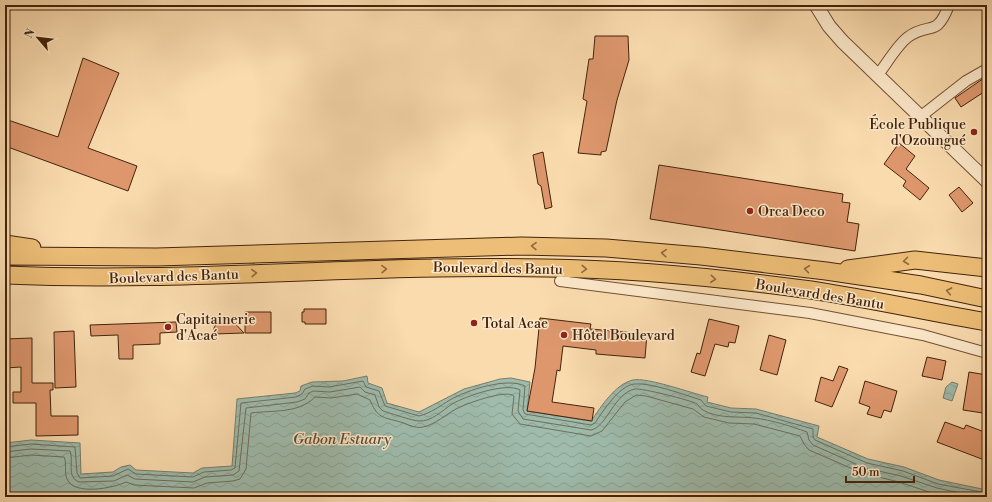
<svg xmlns="http://www.w3.org/2000/svg" width="992" height="502" viewBox="0 0 992 502" font-family="'Libre Bodoni',serif">
	<style>
		.water { fill: url(#water-waves); stroke: #7a7e6c }
		.lines { fill: none; stroke-linecap: round; stroke-linejoin: round }
		.shore { stroke: #706f5c; stroke-width: 1 }
		.building { fill: #de976d; stroke: #43230b }
		.minor-casing { stroke: #715134; stroke-width: 12 }
		.tertiary-casing { stroke: #715134; stroke-width: 15 }
		.trunk-casing { stroke: #43230b; stroke-width: 19 }
		.minor { stroke: #fce8ca; stroke-width: 10 }
		.tertiary { stroke: #fce8ca; stroke-width: 13 }
		.trunk { stroke: #edbe77; stroke-width: 17 }
		.oneway { stroke: #90693c }
		.poi-dot { fill: #8f2418; stroke: #fce8ca; stroke-width: 1.5 }
		.labels { text-anchor: middle; stroke-width: 3; stroke-linejoin: round; paint-order: stroke }
		.poi-label { font-size: 14px; fill: #43230b; stroke: #fce8ca; text-anchor: start }
		.street-label { font-size: 14px; fill: #43230b; stroke: #fce8ca }
		.water-label { font-size: 15px; font-style: italic; fill: #5a4933; stroke: #fce8ca }
	</style>
	<defs>
		<pattern id="water-waves" width="16" height="10" patternUnits="userSpaceOnUse"><rect width="16" height="10" fill="#9ebbac"/><path d="M0 5q4-4 8 0t8 0" fill="none" stroke="#89a093"/></pattern>
	</defs>
	<rect width="100%" height="100%" fill="#fadbae"/>
	<filter id="stains"><feTurbulence type="fractalNoise" baseFrequency=".005" numOctaves="4"/><feColorMatrix values="0 0 0 0 .2 0 0 0 0 .09 0 0 0 0 .02 0 0 0 .5 -.17"/></filter>
	<radialGradient id="worn" r=".72"><stop offset=".6" stop-color="#630" stop-opacity="0"/><stop offset="1" stop-color="#630" stop-opacity=".3"/></radialGradient>
	<path class="water" d="M367,376L368,383L382,388L387,403L419,412L464,389L500,379L511,378L530,382L527,411L591,421C601,407 615,384 633,380C647,377 691,393 708,397L707,402L731,408L756,409L819,426L817,437L868,459L904,467L939,480L987,490V497H5V443L31,440L80,443L81,474L113,472L121,467L130,465L136,470L193,473L202,468L232,466L237,399L295,393L300,391L301,386L312,382L343,381Z
		M952,382L958,384L952,401L943,398L946,387Z"/>
	<g class="lines">
		<path class="shore" d="M5,447L31,444L75,447L77,473L80,478L113,476L128,469L136,474L193,477L204,472L231,470L235,468L241,403L296,397L302,394L305,389L313,386L329,387L363,381L366,387L379,391L385,406L419,416C431,413 440,406 450,400C467,390 507,377 525,386L523,410L525,414L591,425L595,423C603,411 619,386 634,384C650,382 685,395 701,400L706,406L731,412L756,413L813,429V437L815,440L867,463L903,471L938,484L987,493
			M5,452L31,449L70,451C74,461 66,477 79,482L114,481L127,475L135,479L193,482L205,477L233,475L239,471L246,408L297,402L305,399L309,393L313,391L330,392L360,387L365,392L375,395L379,407L383,411C390,413 413,421 419,421C431,422 443,410 452,404C466,396 506,382 520,390L518,411L523,419L591,430C607,427 614,393 635,389C641,388 691,400 697,404C699,405 700,409 703,410C718,419 738,416 754,418C772,420 790,426 807,432L809,440L813,445L865,468L901,476L937,488L979,497
			M5,458L31,455L64,457C67,463 64,472 67,479C74,496 114,488 126,482L134,485L194,488L207,483L233,481L240,479L246,469L251,413C273,410 298,414 315,397L331,398L357,394L370,400C377,416 380,417 397,421C405,423 415,429 423,427C436,424 445,415 456,409C465,404 506,389 514,396L512,414L520,424L591,436L602,431L625,402L636,395L646,396L693,409L704,417L729,423L754,424L800,436L804,444L809,450L862,473L899,482L935,494L950,497"/>
	</g>
	<path class="building" d="M595,36H628L629,60L617,100L606,151L601,152V155L578,153L587,101L583,99L589,59H593Z
		M83,58L119,73L88,148L137,166L128,191L5,146V119L58,137Z
		M987,76V90L961,107L955,98Z
		M899,143L915,156L906,169L929,188L920,200L903,186L906,181L884,164Z
		M543,152L552,207L545,209L541,186L538,184L533,155Z
		M659,165L843,194L842,202L850,203L847,222L859,224L855,251L650,219Z
		M959,187L973,203L962,212L949,195Z
		M304,309H326V324H305V322H302V312H304Z
		M245,312H271V333H245Z
		M230,318L244,333L214,334V328L219,319Z
		M540,318L591,324L590,329L647,334L645,358L596,354V350L563,346L560,371L557,370L552,402L594,408L592,421L527,411L535,368Z
		M709,319L739,326L735,343L729,342L728,347L715,344L705,376L691,372L697,353L700,354Z
		M176,322L177,332L160,333V344L133,345V359H119L118,335L91,336L90,325Z
		M74,331L76,387L55,388L54,332Z
		M769,335L786,340L777,375L760,370Z
		M32,338V383H53V390H50L51,416H78V435L36,436V403H13V392H21V367L5,368V339Z
		M927,357L946,361L942,380L922,376Z
		M839,366L848,369L832,407L815,401L821,377L833,381Z
		M969,372L987,375V407L984,406L983,413L963,410Z
		M865,381L897,391L891,412L884,410L881,418L867,414L870,407L859,403Z
		M945,422L964,429L966,425L987,433V461L937,442Z"/>
	<g class="lines">
		<defs>
			<path id="minor" d="M877,76C886,65 897,45 908,37C930,21 936,39 949,5
				M920,117L966,81L987,69
				M560,281L810,313L923,335L987,353"/>
			<path id="tertiary" d="M816,5L829,26L842,41L987,181"/>
			<path id="trunk" d="M5,244L32,248
				M5,256L157,257L521,246L606,248L701,256L826,271L921,285L987,299
				M848,269L915,260L987,268
				M5,275C185,283 365,264 545,268C634,269 723,278 811,290C870,299 929,312 987,322"/>
		</defs>
		<use href="#minor" class="minor-casing"/>
		<use href="#tertiary" class="tertiary-casing"/>
		<use href="#trunk" class="trunk-casing"/>
		<use href="#minor" class="minor"/>
		<use href="#tertiary" class="tertiary"/>
		<use href="#trunk" class="trunk"/>
	</g>
	<defs><path id="oneway-chevron" d="M-2-3.5L2.5 0L-2 3.5" fill="none" stroke-width="1.6" stroke-linecap="round" stroke-linejoin="round"/></defs>
	<g class="oneway">
		<use href="#oneway-chevron" transform="translate(534 246) rotate(-179)"/>
		<use href="#oneway-chevron" transform="translate(664 253) rotate(-175)"/>
		<use href="#oneway-chevron" transform="translate(906 261) rotate(173)"/>
		<use href="#oneway-chevron" transform="translate(384 269) rotate(-2)"/>
		<use href="#oneway-chevron" transform="translate(584 269) rotate(3)"/>
		<use href="#oneway-chevron" transform="translate(807 269) rotate(-173)"/>
		<use href="#oneway-chevron" transform="translate(254 273) rotate(-2)"/>
		<use href="#oneway-chevron" transform="translate(713 279) rotate(5)"/>
		<use href="#oneway-chevron" transform="translate(949 291) rotate(-169)"/>
	</g>
	<g class="poi-dot">
		<circle cx="974" cy="132" r="4"/>
		<circle cx="750" cy="211" r="4"/>
		<circle cx="474" cy="323" r="4"/>
		<circle cx="168" cy="327" r="4"/>
		<circle cx="564" cy="335" r="4"/>
	</g>
	<g class="labels">
		<g class="poi-label">
			<text x="966" y="129" text-anchor="end">École Publique<tspan x="966" dy="16">d'Ozoungué</tspan></text>
			<text x="758" y="216">Orca Deco</text>
			<text x="176" y="324">Capitainerie<tspan x="176" dy="16">d'Acaé</tspan></text>
			<text x="482" y="328">Total Acae</text>
			<text x="572" y="340">Hôtel Boulevard</text>
		</g>
		<g class="street-label">
			<text transform="translate(498 268) rotate(1)" y="5">Boulevard des Bantu</text>
			<text transform="translate(174 276) rotate(-2)" y="5">Boulevard des Bantu</text>
			<text transform="translate(820 294) rotate(9)" y="5">Boulevard des Bantu</text>
		</g>
		<g class="water-label">
			<text x="342" y="444">Gabon Estuary</text>
		</g>
	</g>
	<rect width="992" height="502" fill="none" stroke="#fadbae" stroke-width="20"/>
	<rect x="6" y="6" width="980" height="490" fill="none" stroke="#43230b" stroke-width="2"/>
	<rect x="10" y="10" width="972" height="482" fill="none" stroke="#43230b"/>
	<g transform="translate(38 38) rotate(298)" stroke="#fce8ca" stroke-width="3" paint-order="stroke">
	<path d="M0-3L7 15L0 10L-7 15Z" fill="#43230b"/>
	<text y="-6" font-size="11" font-weight="bold" text-anchor="middle" fill="#43230b">N</text>
	</g>
	<path d="M846 476v6h68v-6" fill="none" stroke="#43230b" stroke-width="2"/>
	<text x="852" y="476" font-size="12" fill="#43230b" stroke="#fce8ca" stroke-width="3" paint-order="stroke">50 m</text>
	<rect width="100%" height="100%" filter="url(#stains)"/>
	<rect width="100%" height="100%" fill="url(#worn)"/>
</svg>
